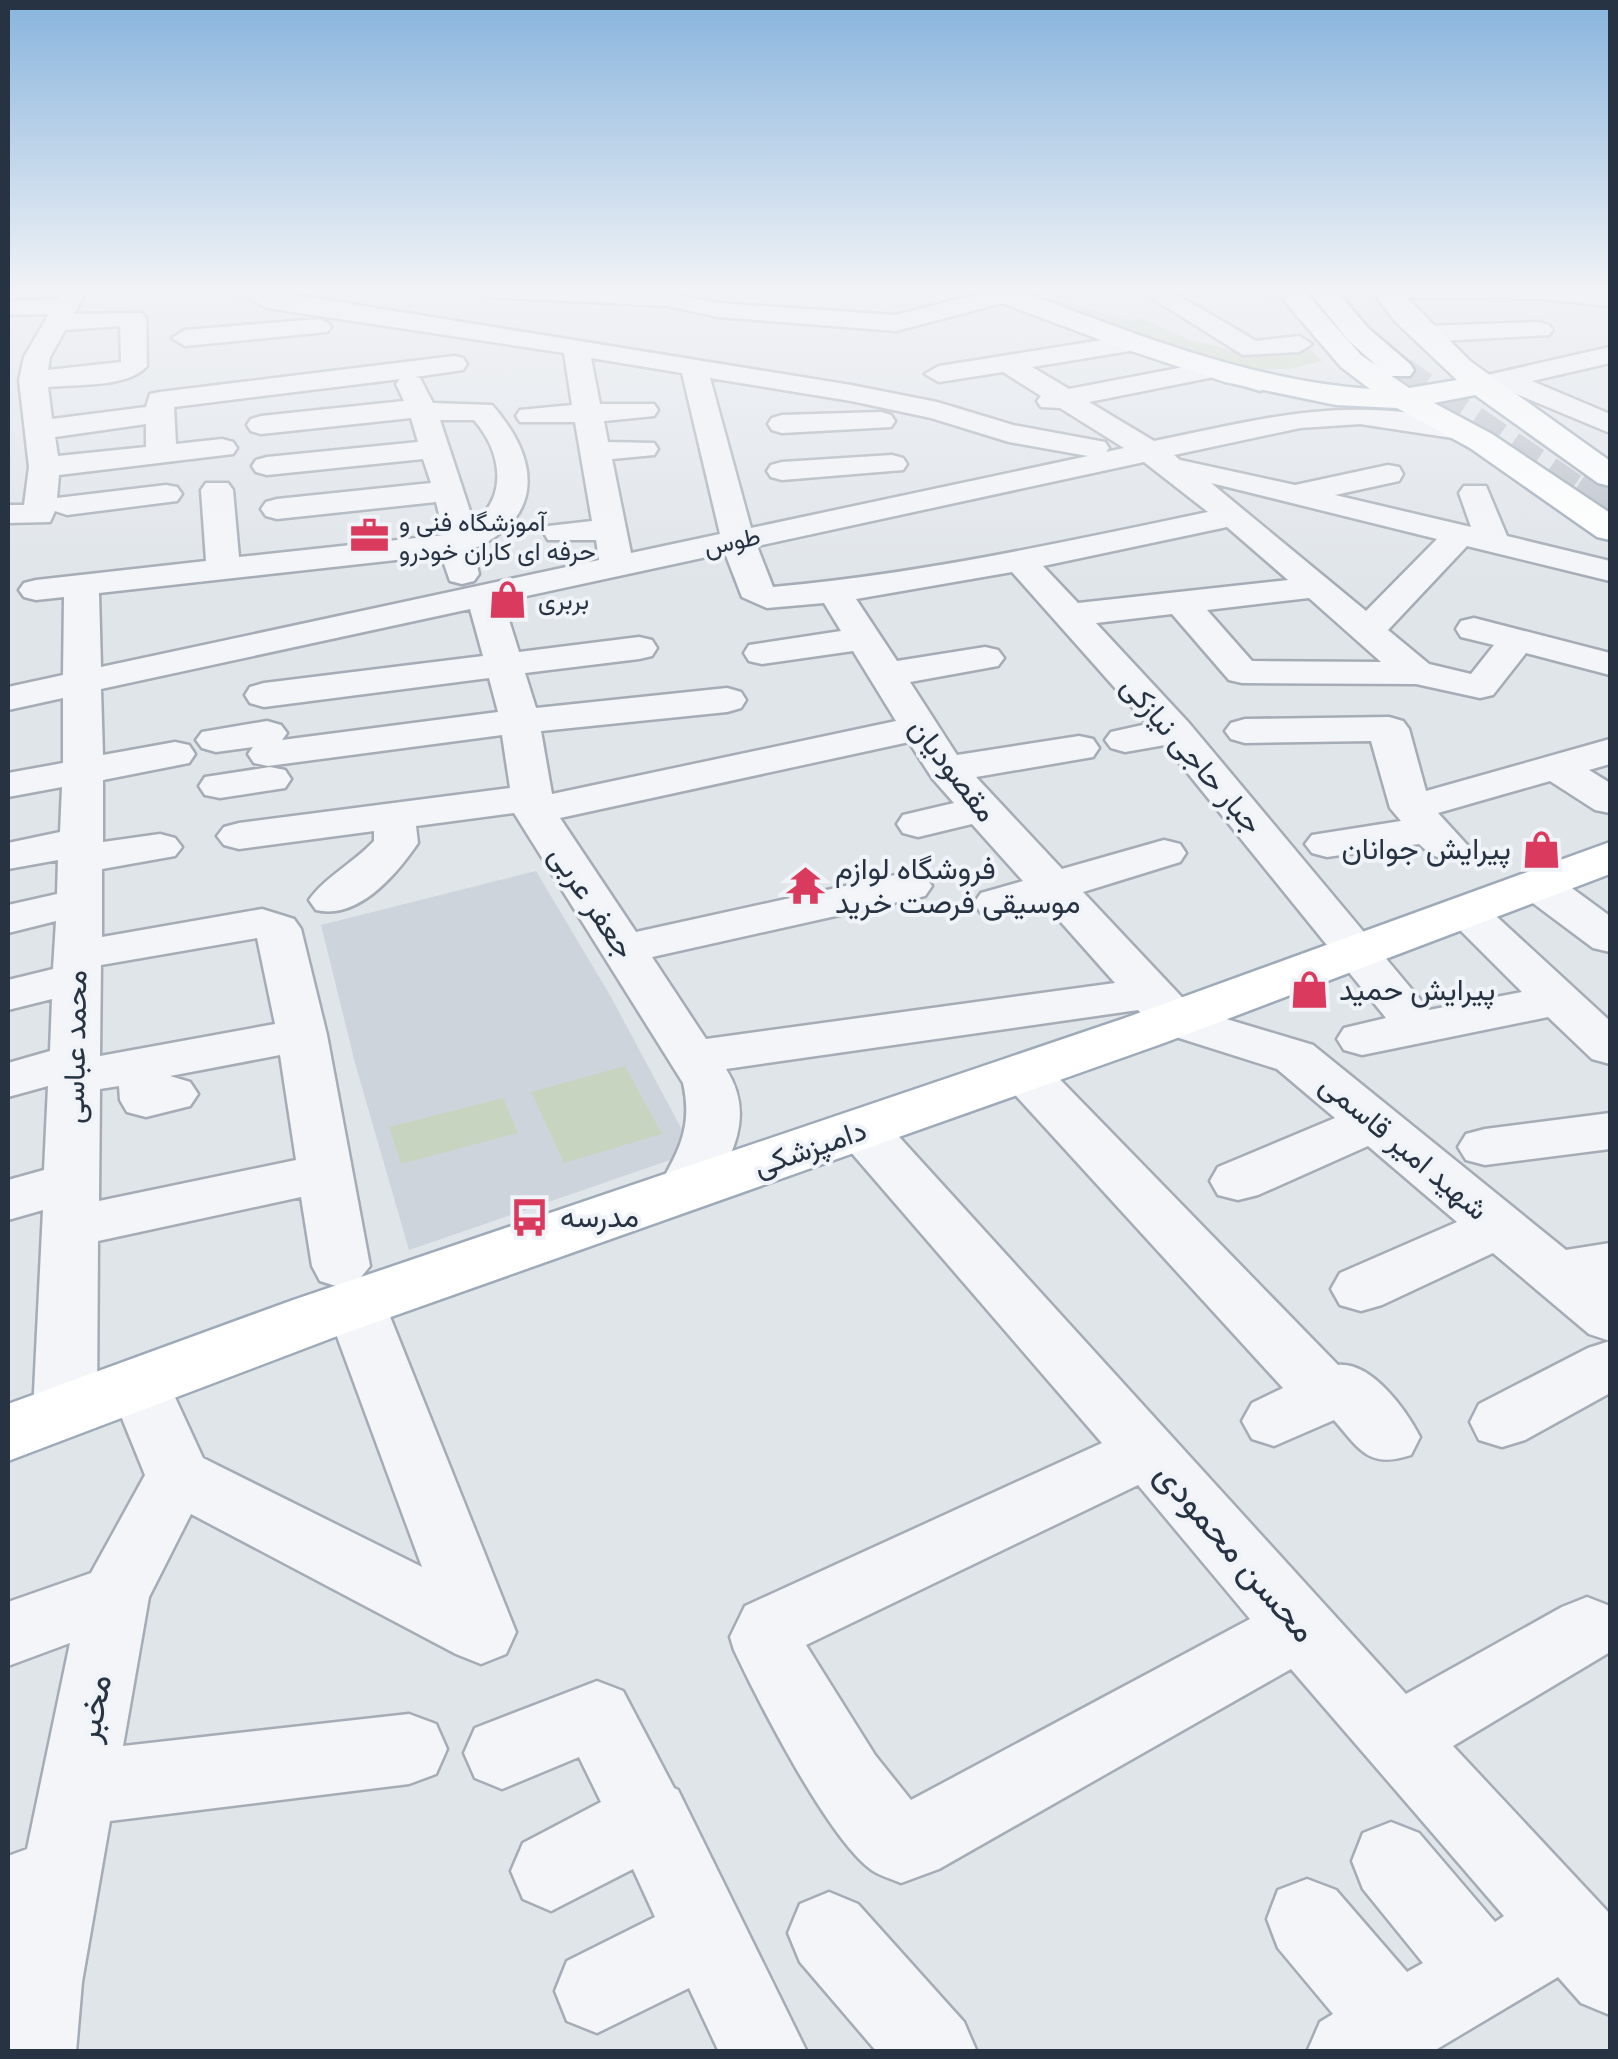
<svg xmlns="http://www.w3.org/2000/svg" width="1618" height="2059" viewBox="0 0 1618 2059" font-family="Karla,Vazirmatn,sans-serif">
	<style>
		.built { fill: #ced4dc }
		.green { fill: #c7d5c0 }
		.lines { fill: none; stroke-linecap: round; stroke-linejoin: round }
		.highway-tunnel-far1 { stroke: #bbc1c9; stroke-width: 30; stroke-dasharray: 30 15; stroke-linecap: butt }
		.highway-tunnel { stroke: #bbc1c9; stroke-width: 39; stroke-dasharray: 39 20; stroke-linecap: butt }
		.minor-casing { stroke: #a5acb5; stroke-width: 5 }
		.major-casing { stroke: #9eaab7; stroke-width: 5 }
		.highway-casing { stroke: #8693a2; stroke-width: 5 }
		.minor { fill: #f3f5f8; fill-rule: evenodd }
		.major { fill: #fff; fill-rule: evenodd }
		.highway { fill: #fff; fill-rule: evenodd }
		.labels { text-anchor: middle; stroke-width: 8; stroke-linejoin: round; paint-order: stroke }
		.far-poi-label { font-size: 25px; fill: #273343; stroke: #f0f3f7; text-anchor: start }
		.far-street-label { font-size: 25px; fill: #273343; stroke: #f0f3f7 }
		.street-label { font-size: 30px; fill: #273343; stroke: #f0f3f7 }
		.poi-label { font-size: 30px; fill: #273343; stroke: #f0f3f7; text-anchor: start }
		.near-street-label { font-size: 35px; fill: #273343; stroke: #f0f3f7 }
	</style>
	<rect width="100%" height="100%" fill="#e0e5ea"/>
	<path class="built" d="M536,871L611,997L687,1139L673,1159L409,1250L355,1063L321,925Z"/>
	<path class="green" d="M1040,296L1131,321L1141,318L1189,340L1240,352L1306,345L1322,361L1288,369H1232L1033,301Z
		M625,1066L662,1134L564,1163L531,1092Z
		M503,1098L518,1133L401,1164L389,1127Z"/>
	<g class="lines">
		<path class="highway-tunnel-far1" d="M1399,370L1579,492"/>
		<path class="highway-tunnel" d="M1575,490L1610,513"/>
		<defs>
			<path id="minor" d="M63,290H87L74,314L142,313L146,318L147,366C128,388 76,384 48,387L52,419L146,407L150,394L160,392L454,356L463,358L467,364L463,370L415,377L420,378L433,403L492,405C539,458 546,517 473,549L479,574L474,581L462,584L450,581L441,555L99,593L101,667L599,560L596,540H548L544,533L548,526L592,521L575,422H520L516,416L520,410L572,405L564,353L267,308L233,290H265L851,385L937,402L1013,425L1105,442L1109,448L1106,452L1124,448L1060,408L1041,407L1037,401L1041,396L1003,372L939,382L925,374L939,366L1133,335L1142,337L1146,343L1142,349L1032,367L1069,389L1215,361L1270,377L1274,383L1260,391L1214,377L1089,402L1154,441C1271,417 1349,394 1469,424L1474,430L1469,436L1459,439L1360,424L1300,428L1174,455L1180,460L1295,485L1388,465L1399,467L1403,474L1399,481L1335,495L1471,527L1459,493L1464,486H1486L1507,536L1610,561V581L1467,546L1388,630L1429,664L1471,674L1494,645L1461,637L1456,629L1461,621L1474,618L1610,653V675L1526,653L1493,695L1480,698L1416,684L1242,683L1229,680L1172,614L1096,623L1189,723L1429,1010L1522,992L1445,915L1452,905L1468,901L1484,905L1610,1021V1064L1592,1059L1548,1017L1362,1055L1344,1050L1337,1039L1344,1028L1386,1018L1165,745L1125,752L1111,748L1105,740L1111,732L1147,724L1012,572L856,599L897,661L985,647L998,650L1004,658L998,666L910,682L957,755L1079,736L1093,739L1099,748L1093,757L976,777L1062,869L1164,840L1180,844L1186,853L1180,862L1083,892L1193,1009L1313,1045L1566,1250L1610,1243V1341L1589,1334L1493,1253L1382,1305L1361,1311L1340,1305L1331,1289L1340,1273L1457,1222L1368,1146L1258,1195L1238,1200L1218,1195L1210,1181L1218,1167L1335,1118L1277,1069L1157,1031L1138,1010L726,1069C757,1117 730,1159 705,1203L685,1208L665,1203L657,1189C679,1152 693,1126 683,1083L514,813L416,826L418,843C396,875 358,920 316,910L309,900C325,877 355,862 374,841V831L239,849L224,845L217,836L224,827L239,823L510,788L502,735L268,766L254,763L248,754L253,747L216,752L202,748L196,740L202,732L267,721L281,725L287,733L282,740L498,712L489,678L264,707L250,703L245,695L250,687L264,683L483,656L470,609L101,689L103,755L175,742L189,745L195,754L189,763L103,780V842L160,834L175,838L182,847L175,856L102,869V937L262,909L294,919L301,929L327,1035L370,1266L357,1282L376,1288L385,1304L516,1632L506,1654L481,1664L456,1654L191,1514L149,1597L123,1746L409,1714L436,1724L447,1749L436,1774L409,1784L110,1821L82,1982L76,2052H8V1856L27,1849L70,1643L8,1666V1602L91,1573L145,1475L108,1384L117,1367L139,1360L161,1367L203,1458L422,1567L325,1304L339,1287L320,1281L312,1266L301,1197L98,1241L97,1412L87,1430L65,1437L43,1430L33,1412L43,1210L8,1220V1180L44,1170L48,1086L8,1097V1063L50,1051L52,999L8,1010V980L53,969L56,921L8,933V905L57,894L58,860L8,869V843L60,832L62,787L8,797V773L63,763V698L8,710V687L63,675L64,597L36,600L24,597L19,590L24,583L36,580L206,561L201,490L206,483H228L233,490L239,557L444,535L436,502L277,519L266,516L261,509L266,502L277,499L431,483L423,459L267,475L256,472L252,466L256,460L267,457L418,442L411,418L261,434L251,431L247,425L251,419L261,416L404,401L396,384L400,379L174,407L176,444L222,439L233,442L237,448L233,454L59,475L57,498L166,485L177,487L182,494L177,501L67,515L55,511L50,522L8,523V505H24L29,467L19,380L24,357L49,314L8,315V301L58,299ZM120,326L121,362L48,370L50,357L65,330ZM591,358L682,373L720,534L631,553L612,459L654,455L658,449L654,443L608,442L604,421L654,416L658,410L654,404H600ZM710,378L851,401L931,418L1009,442L1088,456L751,528ZM440,420H474C501,451 509,495 474,523ZM146,424V447L58,456L55,437ZM1144,462L1208,512C1064,542 920,574 773,587L757,546ZM1211,483L1437,539L1366,611ZM1227,527L1288,580L1078,603L1043,566ZM725,553L742,597L767,608L824,603L841,631L749,645L744,653L749,661L762,664L853,651L896,721L552,794L541,731L727,712L741,708L746,700L741,692L727,688L536,708L525,673L639,659L652,656L657,648L652,640L639,637L519,652L503,601ZM1309,598L1381,662L1252,661L1207,610ZM909,742L932,778L954,803L903,815L897,824L903,833L918,837L972,824L1023,881L981,893L974,903L981,913L997,917L1044,903L1115,983L706,1039L652,957L925,896L932,886L925,876L909,872L636,932L560,818ZM257,938L275,1024L100,1056L101,965ZM280,1055L296,1160L99,1201L100,1089L119,1086L120,1100L127,1112L146,1117L190,1106L198,1094L190,1082L170,1076Z
				M477,290L668,292L718,303L896,315L994,290H1014L1017,295L1014,300L896,331L718,317L668,306L489,297Z
				M1139,290H1169L1256,341L1299,336L1312,344L1299,352L1243,355Z
				M1383,290H1598L1610,292V306L1545,299L1395,297Z
				M318,319L327,322L331,327L327,332L185,346L172,338L185,330Z
				M1540,322L1549,325L1553,330L1549,335L1423,342L1410,334L1423,326Z
				M1610,347V363L1532,381L1610,414V433L1502,388L1484,392L1470,384L1474,378Z
				M881,412L891,415L895,421L891,427L782,433L772,430L768,424L772,418L782,415Z
				M892,455L903,458L907,464L903,470L782,480L771,477L767,471L771,465L782,462Z
				M1389,717L1403,721L1409,729L1426,791L1610,739V764L1589,770L1610,783V813L1595,810L1550,781L1438,813L1470,848L1463,857C1443,862 1434,858 1419,844L1327,857L1312,853L1305,844L1312,835L1401,821L1390,808L1371,741L1245,743L1231,739L1225,731L1231,723L1245,719Z
				M270,767L285,770L291,779L285,788L220,798L205,795L199,786L205,777Z
				M1538,872L1554,875L1610,916V952L1593,948L1522,895L1516,885L1522,875Z
				M1025,1057L1043,1062L1338,1365C1372,1362 1406,1410 1420,1437L1411,1455C1369,1469 1360,1450 1334,1420L1274,1446L1252,1439L1242,1421L1252,1403L1283,1388L1007,1086L999,1074L1007,1062Z
				M862,1112L881,1117L1406,1694L1562,1607L1587,1597L1610,1606V1652L1453,1746L1610,1914V2015L1581,2003L1558,1977L1432,2052H1307L1320,2022L1333,2014L1278,1948L1267,1919L1278,1890L1307,1879L1336,1890L1407,1972L1423,1963L1363,1889L1352,1861L1363,1833L1391,1822L1419,1833L1495,1922L1504,1916L1291,1669L939,1869L901,1883C892,1879 881,1876 873,1871C829,1841 758,1701 734,1650L730,1637L745,1606L1102,1443L843,1143L835,1130L843,1117ZM1138,1485L1250,1619L911,1800L875,1755L806,1645Z
				M1610,1113V1149L1485,1165L1466,1160L1458,1147L1466,1134L1485,1129Z
				M1610,1341V1393L1525,1440L1502,1447L1479,1440L1470,1422L1479,1404L1588,1348Z
				M597,1681L623,1691L674,1788L678,1790L807,2052H719L689,1988L597,2033L567,2021L555,1991L567,1961L655,1917L633,1869L551,1911L523,1899L511,1871L523,1843L601,1802L579,1757L502,1789L475,1778L464,1753L475,1728Z
				M829,1892L858,1904L964,2022L977,2052H877L800,1962L788,1933L800,1904Z"/>
			<path id="major" d="M979,290H1018C1132,333 1247,380 1370,389L1341,367L1275,290H1303L1361,355L1409,388L1457,380L1396,322L1371,290H1399L1470,361L1610,461V486L1598,483L1475,395L1434,403L1492,434L1610,513V540L1597,537L1470,448L1397,408L1336,405L1225,382L1125,349L983,296Z
				M1610,842V874L1164,1043L340,1335L8,1461V1404L293,1300L1125,1018Z"/>
			<path id="highway" d="M1308,290H1336L1368,328L1410,364L1414,370L1410,376H1388L1348,340Z"/>
		</defs>
		<use href="#minor" class="minor-casing"/>
		<use href="#major" class="major-casing"/>
		<use href="#highway" class="highway-casing"/>
		<use href="#minor" class="minor"/>
		<use href="#major" class="major"/>
		<use href="#highway" class="highway"/>
	</g>
	<linearGradient id="sky" x2="0" y2="1"><stop stop-color="#88b4dd"/><stop offset="0.5" stop-color="#f1f3f6"/><stop offset="1" stop-color="#f1f3f6" stop-opacity="0"/></linearGradient>
	<rect width="1618" height="579" fill="url(#sky)"/>
	<defs>
		<symbol id="office-bare" viewBox="-9 -9 18 18"><path d="M-6-3h4V-5.5h4V-3h4V5H-6ZM-1-4.5V-3h2v-1.5ZM-6 0V1H6V0Z" fill="#da3a5d" stroke="#f0f3f7" stroke-width="2.5" paint-order="stroke"/></symbol>
		<symbol id="shop-bare" viewBox="-9 -9 18 18"><path d="M-5-2.5h2.3a2.7 3.5 0 0 1 5.4 0H5L5.5 6h-11ZM-1.5-2.5h3a1.5 2.3 0 0 0-3 0Z" fill="#da3a5d" stroke="#f0f3f7" stroke-width="2.5" paint-order="stroke"/></symbol>
		<symbol id="temple-bare" viewBox="-9 -9 18 18"><path d="M0-6L5-2H3V0L6.5 2.5H4V6H1.5V3h-3V6H-4V2.5H-6.5L-3 0V-2H-5Z" fill="#da3a5d" stroke="#f0f3f7" stroke-width="2.5" paint-order="stroke"/></symbol>
		<symbol id="bus-bare" viewBox="-9 -9 18 18"><path d="M-5-6H5V4H4V6H2V4H-2V6H-4V4H-5ZM-3.5-4V0h7V-4ZM-3.5 1.2v1.5H-2V1.2ZM2 1.2v1.5H3.5V1.2Z" fill="#da3a5d" stroke="#f0f3f7" stroke-width="2.5" paint-order="stroke"/></symbol>
	</defs>
	<g fill-rule="evenodd">
		<use href="#office-bare" x="342" y="508" width="55" height="55"/>
		<use href="#shop-bare" x="480" y="572" width="55" height="55"/>
		<use href="#shop-bare" x="1514" y="822" width="55" height="55"/>
		<use href="#temple-bare" x="778" y="858" width="55" height="55"/>
		<use href="#shop-bare" x="1282" y="962" width="55" height="55"/>
		<use href="#bus-bare" x="502" y="1190" width="55" height="55"/>
	</g>
	<g class="labels">
		<g class="far-poi-label">
			<text x="399" y="531">آموزشگاه فنی و<tspan x="399" dy="29">حرفه ای کاران خودرو</tspan></text>
			<text x="538" y="609">بربری</text>
		</g>
		<g class="far-street-label">
			<text transform="translate(732 541) rotate(-12)" y="9">طوس</text>
		</g>
		<g class="street-label">
			<text transform="translate(1192 755) rotate(49)" y="10">جبار حاجی نیازکی</text>
			<text transform="translate(953 770) rotate(52)" y="10">مقصودیان</text>
			<text transform="translate(592 902) rotate(56)" y="10">جعفر عربی</text>
			<text transform="translate(75 1047) rotate(-89)" y="10">محمد عباسی</text>
			<text transform="translate(1404 1147) rotate(40)" y="10">شهید امیر قاسمی</text>
			<text transform="translate(810 1148) rotate(-19)" y="10">دامپزشکی</text>
		</g>
		<g class="poi-label">
			<text x="1511" y="859" text-anchor="end">پیرایش جوانان</text>
			<text x="835" y="879">فروشگاه لوازم<tspan x="835" dy="34">موسیقی فرصت خرید</tspan></text>
			<text x="1339" y="1000">پیرایش حمید</text>
			<text x="560" y="1227">مدرسه</text>
		</g>
		<g class="near-street-label">
			<text transform="translate(1236 1552) rotate(49)" y="12">محسن محمودی</text>
			<text transform="translate(93 1708) rotate(-79)" y="12">مخبر</text>
		</g>
	</g>
	<rect width="1618" height="2059" fill="none" stroke="#273343" stroke-width="20"/>
</svg>
